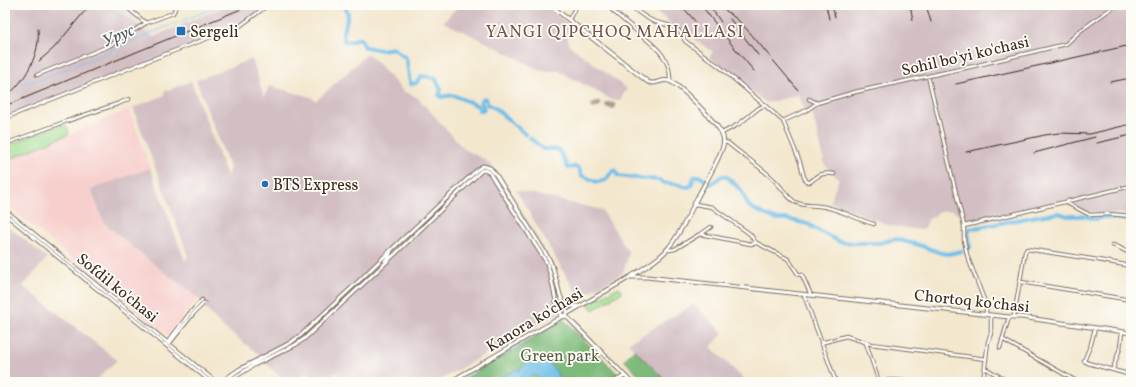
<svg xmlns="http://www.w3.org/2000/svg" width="1136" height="387" viewBox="0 0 1136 387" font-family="Vollkorn,serif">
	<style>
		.built { fill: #f7d0cd }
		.industrial { fill: #d2bec3 }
		.green { fill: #9ddb8f; stroke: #6c8256 }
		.forest { fill: #7ebb7a; stroke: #5c724c }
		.water { fill: #6dbde8; stroke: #547483 }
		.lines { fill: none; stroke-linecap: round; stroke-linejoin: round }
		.stream { stroke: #6dbde8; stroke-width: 1 }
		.river { stroke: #6dbde8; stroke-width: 4 }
		.taxiway { stroke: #978876; stroke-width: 6 }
		.minor-casing { stroke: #7b6c5b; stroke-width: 4.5 }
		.tertiary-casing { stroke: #7b6c5b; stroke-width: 5 }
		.minor { stroke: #fff; stroke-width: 2.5 }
		.tertiary { stroke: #fff; stroke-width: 3 }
		.rail { stroke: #3b2a1e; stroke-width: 1 }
		.poi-dot { fill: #1f6fb2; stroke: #fdfcf7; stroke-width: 1.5 }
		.labels { text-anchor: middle; stroke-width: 3.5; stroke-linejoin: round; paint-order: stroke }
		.poi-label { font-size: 16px; fill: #3b2a1e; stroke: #fdfcf7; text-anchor: start }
		.street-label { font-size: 16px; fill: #3b2a1e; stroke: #fdfcf7 }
		.park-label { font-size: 16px; fill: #585f40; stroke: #fdfcf7 }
		.neighbourhood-label { font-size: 17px; letter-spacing: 1px; fill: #775247; stroke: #fdfcf7 }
		.water-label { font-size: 17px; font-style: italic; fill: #4c5d65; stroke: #fdfcf7 }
	</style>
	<rect width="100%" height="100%" fill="#fdfcf7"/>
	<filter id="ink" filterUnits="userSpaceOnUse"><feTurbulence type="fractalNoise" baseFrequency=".025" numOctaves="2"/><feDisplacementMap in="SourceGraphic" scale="8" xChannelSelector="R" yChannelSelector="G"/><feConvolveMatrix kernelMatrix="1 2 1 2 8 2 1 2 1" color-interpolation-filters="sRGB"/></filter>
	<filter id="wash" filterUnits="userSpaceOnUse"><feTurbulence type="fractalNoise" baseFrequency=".012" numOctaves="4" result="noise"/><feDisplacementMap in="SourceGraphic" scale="16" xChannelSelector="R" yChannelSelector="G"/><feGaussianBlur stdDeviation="0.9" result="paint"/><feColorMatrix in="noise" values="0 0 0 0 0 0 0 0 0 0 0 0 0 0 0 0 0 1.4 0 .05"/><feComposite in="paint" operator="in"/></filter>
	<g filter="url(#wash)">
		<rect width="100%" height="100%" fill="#f3e7cd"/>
		<path class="built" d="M129,109L150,168L91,189L104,223L156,266L198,298L168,336L5,204V160L69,133L72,134Z
			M307,371L319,375L336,372L346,382H296Z"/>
		<path class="industrial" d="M5,5H113L153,37L228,5H271L251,22L5,120Z
			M459,5H545L568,24V44L627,89L619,101L612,100L559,71H549L539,70L484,41L443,22Z
			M663,5H1131V213L1104,214L1083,211L1069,204L1068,199L969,223L953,210L939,212L928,220L925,228L921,230L891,226L830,202L839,179L825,165L812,111L807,113L798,95L766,103L709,57L713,52L675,26L670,23L656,12Z
			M368,53L403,91L418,98L430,111L465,150L484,159L494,168L508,188L555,268L558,282L557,294L565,311L506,342L437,382H346L336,372L326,382L319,376L315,379L307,371L296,382H285L266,363L260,355L224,328L205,308L198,298L156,266L104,223L91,189L150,168L185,261L188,255L133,108L165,95L164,92L191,81L227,176L230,168L196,80L252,59L264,97L269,86L311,97L316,101Z
			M516,190L602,210L629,253L623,273L579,298Z
			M5,224L47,258L23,286L117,360L94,382H5Z
			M694,304L723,333L711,347L747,382H668L628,343Z"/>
		<path class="green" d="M64,124L67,127L69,134L5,161V146Z
			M619,287L622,290L621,293L593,310L592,309L589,305V303Z"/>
		<path class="forest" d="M564,320L619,375L607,382H460Z
			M634,349L667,382H645L625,361V360Z"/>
		<path class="water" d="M537,356L539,359L543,358L548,359C550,368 561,370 558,382H539L537,379V376L534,374L529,378L528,382H496L498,379H501C504,373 513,374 516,369L519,371L520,370V368L531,361L533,362L536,361L537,358Z"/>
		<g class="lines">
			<path class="stream" d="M116,5L141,24
				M144,26L152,33
				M21,84L34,81L40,80L159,30L222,5
				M5,92L13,87
				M458,382L564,319"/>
			<path class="river" d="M343,5L348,13L346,24L343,32L344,41L349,42L360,38L365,47L381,50L394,48L400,54L406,58C408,64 408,79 411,84L416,83L422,76L435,78L441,89L439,95L441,97L453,95L478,106L480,111L484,109L481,101L483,99L485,98L487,101V104L495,108L526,135
				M530,138L543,149H552L559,150L568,168L574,167L579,168L581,175L597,182L606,180L612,171L615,170L618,176L645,179
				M649,179L659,180L664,183L675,184L688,187L691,186L694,177L699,176L711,184L722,176H726L741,190L748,205L755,210L775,219H786L808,224L819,231L840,242L852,243H880L895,239L919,245L941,253L948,254L962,251
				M968,249L970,247L968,233L970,229L1037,216L1059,213L1068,216H1083L1096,219L1106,217L1122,219L1131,221"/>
			<path class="taxiway" d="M608,105L613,106
				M594,106L598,104"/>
		</g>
	</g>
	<g filter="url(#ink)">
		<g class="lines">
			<defs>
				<path id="minor" d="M124,5L146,23
					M608,5L613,11C622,19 631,26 640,34C656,47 671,58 670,81
					M629,5C637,11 644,17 653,21C667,26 679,24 685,41L720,67L783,121L800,162L804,177L807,182H810C819,175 822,172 834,174
					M569,19L577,5
					M37,75L109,46L146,23L173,13L175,9V5
					M928,76L964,226V240L967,255L986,305V315
					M809,99L817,103L855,92L974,66L1066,44L1080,31L1116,5
					M5,118L150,60L240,26L268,5
					M783,121L807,110L817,103
					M722,133L739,124L759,108L765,105
					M724,142L728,143C743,156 760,166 774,180C781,186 786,196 795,202C803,206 810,205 819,206C839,208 855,219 874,224
					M5,144L67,121L120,103L129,99
					M1065,202L1090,215L1109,214L1131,216
					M695,204L712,207L750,234L756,243
					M5,210L216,382
					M5,214L211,382
					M964,226L1131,186
					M701,234L711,227
					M1112,245C1120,246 1124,252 1131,253
					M667,249L670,250L675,249L700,234L751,244L757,243L788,259L798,274L802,275L811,295
					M1021,282L1131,300
					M804,295L836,382
					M1014,316L1025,252L1027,249L1098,260L1131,266
					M1095,328L1091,344L1084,361L1088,363L1131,375
					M1002,339L1078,382
					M167,343L189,314L202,300
					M821,343L846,336L871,344L986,359
					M866,343L879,382
					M169,344L193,314L204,303
					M1000,348L1009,317
					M985,368L1009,382
					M1113,369L1120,348L1122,332
					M879,381L892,380L920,382
					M983,382L988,342L991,333V315"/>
				<path id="tertiary" d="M385,261L389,256L391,251
					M632,277H647L1009,317H1021L1131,333
					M564,304L570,306H578
					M221,382L240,369L290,343L301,335L361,279L391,250L478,169L483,166L490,168L496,175L549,259L553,268L560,295L568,313
					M227,382L254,365L295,345L304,339L394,255L481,171L484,170L489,172L547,263L550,273L556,301L562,316L567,317L631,382
					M450,382L630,277C642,269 655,262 665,252C679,236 689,215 698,196C707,180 717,164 723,146C724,142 724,138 722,134C718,124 678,83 669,81C661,78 657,86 648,82L550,5
					M613,382L625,376"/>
			</defs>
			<use href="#minor" class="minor-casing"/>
			<use href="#tertiary" class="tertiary-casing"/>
			<use href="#minor" class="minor"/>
			<use href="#tertiary" class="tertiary"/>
			<path class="rail" d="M681,5L695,21
				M701,5L732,45L754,71
				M709,5L721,22
				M719,5L739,21L751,34L798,90
				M826,5L829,19
				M832,5L835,17
				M910,5L913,20
				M926,5L931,22
				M730,19L758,55
				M39,61L54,48L89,6
				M1110,82L1131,78
				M956,84L1131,45
				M5,97C25,83 41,53 38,29
				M5,106L251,5
				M1097,143L1131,135
				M966,152L1045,135L1059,133L1090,134L1131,124
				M1034,153L1095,137"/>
		</g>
	</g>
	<g class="poi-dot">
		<rect x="176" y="26" width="10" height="10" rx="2"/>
		<circle cx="265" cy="184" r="4"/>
	</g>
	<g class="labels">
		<g class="poi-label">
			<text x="190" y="37">Sergeli</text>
			<text x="273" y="190">BTS Express</text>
		</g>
		<g class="street-label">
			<text transform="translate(965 55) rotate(-13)" y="6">Sohil bo'yi ko'chasi</text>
			<text transform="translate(118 287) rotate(39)" y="6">Sofdil ko'chasi</text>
			<text transform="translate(972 300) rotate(6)" y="6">Chortoq ko'chasi</text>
			<text transform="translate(534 319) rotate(-31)" y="6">Kanora ko'chasi</text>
		</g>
		<g class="park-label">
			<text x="560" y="361">Green park</text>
		</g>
		<g class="neighbourhood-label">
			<text x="615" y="37">YANGI QIPCHOQ MAHALLASI</text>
		</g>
		<g class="water-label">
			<text transform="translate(118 35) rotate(-23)" y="6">Урус</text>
		</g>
	</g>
	<rect width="1136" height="387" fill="none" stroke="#fdfcf7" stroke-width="20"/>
</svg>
